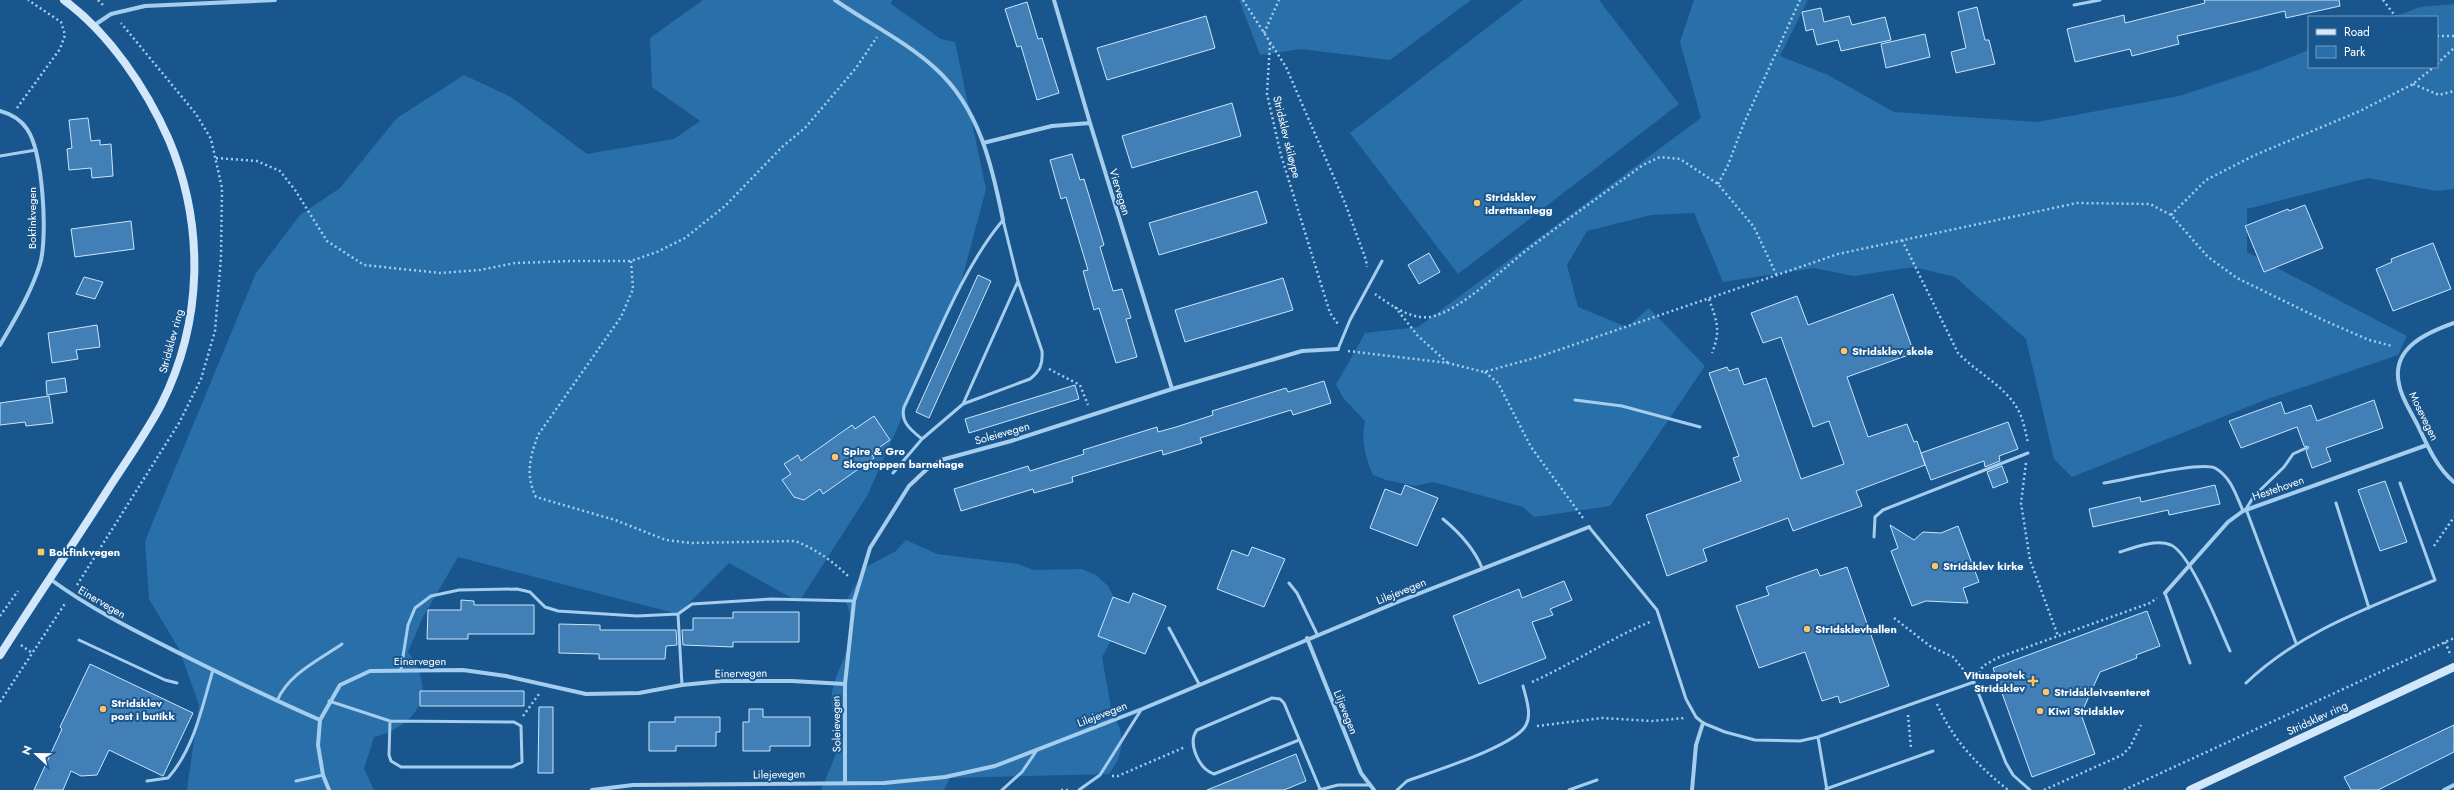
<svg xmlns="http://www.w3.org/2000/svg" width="2454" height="790" viewBox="0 0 2454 790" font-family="Jost,sans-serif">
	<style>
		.green { fill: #296faa }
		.building { fill: #427fb6; stroke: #cbe5fa }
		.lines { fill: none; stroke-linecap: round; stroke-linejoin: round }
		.path { stroke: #a5cdee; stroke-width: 2.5; stroke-dasharray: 2 3; stroke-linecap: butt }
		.lane { stroke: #a5cdee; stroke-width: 3 }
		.street { stroke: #a5cdee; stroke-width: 4 }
		.secondary { stroke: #d2e7fa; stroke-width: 8 }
		.poi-dot { fill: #ffc463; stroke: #19568d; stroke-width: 1.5 }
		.labels { text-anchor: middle; stroke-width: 4; stroke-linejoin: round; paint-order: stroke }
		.street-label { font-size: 11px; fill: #fff; stroke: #19568d }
		.poi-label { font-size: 11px; font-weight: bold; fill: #fff; stroke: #19568d; text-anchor: start }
	</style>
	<rect width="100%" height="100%" fill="#19568d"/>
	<path class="green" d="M703,0H892L891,4L941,39L955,42L986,189L960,287L867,496L799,602L729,563L678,614L458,557L423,617L408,652C438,692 419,725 374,737L364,769L374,790H187L199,705L179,649L149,599L145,541L256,273L300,215L340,188L397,118L464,75L511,97L587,154L674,139L700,121L652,87L650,38Z
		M1239,0H1471L1390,60L1301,49L1260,55Z
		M1523,0H1599L1679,104L1458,274L1350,133Z
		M1694,0H1808L1780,56L1828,75L1894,112L2037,122L2179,96L2261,69L2309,50V67H2437V17H2394L2420,7L2454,4V189L2436,191L2368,178L2247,209V252L2407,336L2398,355L2265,400L2072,477L2054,459L2026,339L1955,277L1914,267L1853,276L1814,268L1723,282L1694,213L1651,215L1587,231L1567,265L1578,307L1627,327L1649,308L1705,366L1610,506L1534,517L1523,507L1433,482L1415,486L1386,480L1373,475C1365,455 1361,442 1365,421L1344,399L1336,385L1365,333L1418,327L1701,118L1680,42Z
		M906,540L937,554L1018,564L1034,570L1081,569L1096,575L1108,586L1116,601L1113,637L1102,657L1112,713L1120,728L1122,744L1118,760L1109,774L950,778L944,790H821L844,735C813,690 849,670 852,625C852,618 848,608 846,601L866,567L896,551Z"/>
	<path class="building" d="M2204,0H2339L2340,6L2286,18L2285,11L2177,36L2179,44L2132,56L2130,49L2075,62L2067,29L2124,15L2125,23L2205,3Z
		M1027,2L1038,39L1042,38L1059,93L1037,100L1021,46L1017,47L1005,9Z
		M1977,7L1985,40H1989L1995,64L1956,73L1951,52L1966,48L1958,12Z
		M1821,8L1824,22L1849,16L1852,25L1885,17L1891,40L1841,51L1838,40L1817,45L1813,29L1806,31L1802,12Z
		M1206,16L1215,48L1107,80L1097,48Z
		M1925,34L1930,57L1886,68L1881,44Z
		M1232,103L1241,136L1132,168L1122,136Z
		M88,118L91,141L100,140V145L111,144L113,176L92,178L91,168L69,170L67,149L72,148L69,120Z
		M1072,154L1080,180L1084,179L1104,245L1100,247L1113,291L1122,289L1131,318L1126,319L1137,357L1116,363L1099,308L1094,310L1083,271L1088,270L1066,197L1061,199L1050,160Z
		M1257,191L1267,223L1159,255L1149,223Z
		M2305,205L2323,248L2264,272L2245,226L2288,209L2289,211Z
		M131,221L134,249L75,257L71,229Z
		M2433,243L2451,289L2393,311L2376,269L2392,262L2391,259Z
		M1429,253L1440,272L1419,284L1408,265Z
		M978,275L991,281L929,418L916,412Z
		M84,277L103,282L95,299L76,294Z
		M1283,278L1293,310L1185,342L1175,310Z
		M1893,294L1914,353L1847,377L1868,437L1907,424L1914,442L1917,441L1925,465L1856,491L1862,506L1793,531L1788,518L1703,549L1707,561L1667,576L1646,515L1741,481L1733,458L1739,456L1709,373L1727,367L1729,371L1738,368L1744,385L1766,378L1801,479L1844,464L1829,421L1813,427L1781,337L1763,343L1751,313L1797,296L1808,325Z
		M97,325L100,347L76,350L78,359L52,363L48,333Z
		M65,378L67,392L47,395L46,381Z
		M1324,381L1331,403L1293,415L1291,410L1200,438L1202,443L1163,455L1162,450L1072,477L1073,482L1034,493L1033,489L961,511L954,489L1028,466L1030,471L1084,454L1083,450L1157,427L1158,432L1176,427L1213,415L1212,411L1286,388L1288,392Z
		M1075,385L1079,399L969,433L965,419Z
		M49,396L53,423L26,426L25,422L0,425V403Z
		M2374,400L2383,428L2326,448L2331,461L2312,468L2306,451L2309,447L2304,446L2297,427L2241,448L2229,421L2281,402L2285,414L2311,405L2317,421Z
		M874,416L890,440L871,453L874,458L823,494L820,489L804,500L794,497L782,480L791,474L784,464L798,455L801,461L852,425L855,429Z
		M2008,422L2018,449L1999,456L2000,461L1985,467L1984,461L1931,480L1921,453Z
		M2002,466L2008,482L1993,488L1987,472Z
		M2385,481L2407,542L2380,551L2358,490Z
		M1405,485L1438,498L1417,546L1370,528L1385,489L1401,495Z
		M2215,485L2220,504L2169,515L2168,510L2093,527L2089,509L2140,497L2141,502Z
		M1890,525L1914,540L1923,532L1941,533L1958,526L1979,582L1963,588L1968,603L1926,601L1912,606L1891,551L1898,548Z
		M1252,547L1285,559L1264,607L1217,589L1232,550L1248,556Z
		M1847,567L1889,686L1840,703L1838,696L1822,701L1805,652L1759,668L1736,606L1769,595L1766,587L1817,569L1820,576Z
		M1564,581L1572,600L1550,609L1553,615L1532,622L1546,658L1479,684L1453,616L1519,589L1522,598Z
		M1133,593L1166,606L1145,654L1098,636L1113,597L1129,603Z
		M461,600L474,601V605H534V634H468V639H427L428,610H461Z
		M2147,611L2160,646L2136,655L2137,658L2100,672L2081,714L2095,754L2032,777L1993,668Z
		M733,612H799V642H733V647L683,645L682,630H693V618H733Z
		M559,624L600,625V630H676L677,645L666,646L665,659H599V654L559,653Z
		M90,664L193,713L163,776L109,750L97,775L81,776L71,771L63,790H34L62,729L60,727Z
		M420,691H524V706H420Z
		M539,707H553V773H538Z
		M749,709H763V717H810V746H770V751H743V722H749Z
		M675,717H720V732H716V746H676V751H649V722H675Z
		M2454,725V752L2378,790H2351L2344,777Z
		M1296,754L1306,781L1284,790H1207Z"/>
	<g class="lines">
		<path class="path" d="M98,0L105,7
			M1243,0L1286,67L1345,203L1366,260L1367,267
			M2383,0L2396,17
			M1264,33L1279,0
			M2437,36H2454
			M1270,43L1267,94L1281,155L1330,313L1338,324
			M2437,64L2454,48
			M2413,84L2439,95L2454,91
			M17,108L60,49L65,35L61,22L28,0
			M216,158L257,161L280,171L295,190L327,241L364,265L440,273L480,270L515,263L573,261H631L657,252L685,238L725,206L782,147L805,128L856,68L877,37
			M1718,184L1728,165L1744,123L1800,0
			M2171,215L2206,180L2255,155L2360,111L2413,84L2434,67
			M1902,240L1958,353C1979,375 2009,387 2021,416C2024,424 2026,434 2028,443
			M631,261L633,289L621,317L538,435C530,457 525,475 536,497L615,520L666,540L691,543L795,541C816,549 834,562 850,578
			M1375,294C1389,304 1411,320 1430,317C1463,310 1505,266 1532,246C1569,218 1606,192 1643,165L1660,157L1680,159L1718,184L1754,227L1777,276
			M1709,299C1717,322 1721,330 1712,353
			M1395,307L1418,336L1448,363
			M1348,351L1448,363L1484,372L1538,357L1838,254L2077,203L2150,204L2171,215L2208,257L2237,278L2323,320L2369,340L2392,346
			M1049,369L1080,385L1088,405
			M1485,372L1498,383L1531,447L1583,518
			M2026,463L2021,503L2030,560L2058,636
			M2434,546L2454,517
			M77,585L179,423L201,379L215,331L221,257L222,188L211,139L196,114L121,23
			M0,616L18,591
			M1894,618L1930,646L1953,657L1967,674
			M2445,642L2451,656
			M21,645L32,653
			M1979,673L1983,666L1997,658L2150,603L2157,598
			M1532,682C1572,664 1609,639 1650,622
			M0,702L66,602
			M1937,704C1953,740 1977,765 2008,790
			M1908,715L1911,748
			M523,716L539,694
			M1537,726L1602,718L1652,721L1685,718
			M1112,776H1118L1185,747
			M1061,790H1070
			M2044,790L2122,755L2130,747L2141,725
			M2124,790L2454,638"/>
		<path class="lane" d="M2074,5L2100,0
			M0,156L36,150
			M1338,349L1350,320L1382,261
			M1575,400L1622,406L1700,427
			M963,404L1030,379C1040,371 1043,364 1042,351L1018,281L1003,220
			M922,439C911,430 900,422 904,407C933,347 961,270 1003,220
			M893,473L922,439L963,404L1018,281
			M2104,483C2124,480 2201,461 2215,468C2231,477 2236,495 2243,511
			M2336,503L2369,608
			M1443,519C1460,533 1474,548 1482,568
			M1589,527L1657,610L1686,699L1696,717L1703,723L1725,732L1755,740L1800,741L1818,737L1974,682L2006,763L2013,775L2030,790
			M1874,537L1875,517L1883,510L2028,453
			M2120,552C2135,547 2156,539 2171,545C2191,554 2220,629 2230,651
			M1289,583L1297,593L1317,634
			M2165,593L2190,663
			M678,614L682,685
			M1169,628L1199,684
			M79,640L165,680L177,683
			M2296,643L2246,509L2254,496L2284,467L2293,454L2306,448
			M401,669L408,625L415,608L431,596L459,590L517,589L530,592L545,607L558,611L637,616L678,614L692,604L771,599L854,601
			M2246,683C2299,632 2368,608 2435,580L2400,483
			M277,701C288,674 319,660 342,644
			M329,701L390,721L514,722L521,726L522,762L512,767H401L391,761L389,755L390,721
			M1818,737L1827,790
			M1299,740L1214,774C1199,769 1187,743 1197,730L1272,698L1280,699L1284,703L1320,789
			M147,781L168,778C194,749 202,707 213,670
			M296,781L323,775
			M1826,789L1933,751
			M1002,790L1022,772L1037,750
			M1079,790L1100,775L1141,710
			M1319,790L1338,785H1369
			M1397,790L1407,781C1431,772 1516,746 1526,725C1532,714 1526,698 1523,686
			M1569,790L1597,780"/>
		<path class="street" d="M835,0C868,23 907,42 936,69C979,108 992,165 1003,220
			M1054,0L1090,123L1172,389
			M93,26L111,14L145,6L275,0
			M0,111C11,114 21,120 27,129C43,152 48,237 40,264C31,293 15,319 0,345
			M983,143L1052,126L1090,123
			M2454,323C2426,333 2391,348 2399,384C2401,398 2412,413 2418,426C2427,445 2437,468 2454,482
			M50,579C92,610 139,633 185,656C229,678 274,700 320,720
			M2165,593L2228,522L2243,511L2427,445
			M1307,638L1361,773L1374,790
			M845,783V684L854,601L870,548L909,486L927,469L941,460L1011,441L1172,389L1302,351L1338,349
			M329,790L323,775L318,745L320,720L340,685L370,671L463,670L506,676L586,694L639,693L682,685L722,681H792L845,684
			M592,790L633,785L884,783L945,777L995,766L1142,709L1400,601L1589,527
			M1692,790L1696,745L1703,723
			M2444,790L2454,785"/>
		<path class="secondary" d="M0,655C35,600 72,546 107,491C125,463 145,435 161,405C203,322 205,226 169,140C146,88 110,34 64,0
			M2190,790L2454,667"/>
	</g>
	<g class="poi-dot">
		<circle cx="1477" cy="203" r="4"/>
		<circle cx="1844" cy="351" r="4"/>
		<circle cx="835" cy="457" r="4"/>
		<rect x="37" y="548" width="8" height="8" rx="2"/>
		<circle cx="1935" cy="566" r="4"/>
		<circle cx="1807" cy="629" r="4"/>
		<path d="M2031 675h4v4h4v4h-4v4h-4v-4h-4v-4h4z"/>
		<circle cx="2046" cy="692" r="4"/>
		<circle cx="103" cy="709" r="4"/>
		<circle cx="2040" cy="711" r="4"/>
	</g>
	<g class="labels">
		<g class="street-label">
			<text transform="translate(1287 137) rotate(76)" y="4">Stridsklev skiløype</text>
			<text transform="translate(1120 192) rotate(73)" y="4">Viervegen</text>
			<text transform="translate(32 218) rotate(-90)" y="4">Bokfinkvegen</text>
			<text transform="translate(171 341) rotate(-75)" y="4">Stridsklev ring</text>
			<text transform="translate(2424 416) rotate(64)" y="4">Mosevegen</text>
			<text transform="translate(1002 433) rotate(-16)" y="4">Soleievegen</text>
			<text transform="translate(2278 488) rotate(-19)" y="4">Hestehoven</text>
			<text transform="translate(1401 591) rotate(-22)" y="4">Lilejevegen</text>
			<text transform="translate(102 602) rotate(30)" y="4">Einervegen</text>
			<text x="420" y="665">Einervegen</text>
			<text transform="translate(741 673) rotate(-1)" y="4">Einervegen</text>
			<text transform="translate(1346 712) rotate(68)" y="4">Liljevegen</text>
			<text transform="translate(1102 714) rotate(-21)" y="4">Lilejevegen</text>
			<text transform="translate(2317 718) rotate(-25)" y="4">Stridsklev ring</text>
			<text transform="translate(836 724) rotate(-91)" y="4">Soleievegen</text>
			<text transform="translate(779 774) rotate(-1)" y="4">Lilejevegen</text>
		</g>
		<g class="poi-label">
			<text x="1485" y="201">Stridsklev<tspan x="1485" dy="13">idrettsanlegg</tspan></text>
			<text x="1852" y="355">Stridsklev skole</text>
			<text x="843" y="455">Spire &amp; Gro<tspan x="843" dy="13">Skogtoppen barnehage</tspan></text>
			<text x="49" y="556">Bokfinkvegen</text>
			<text x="1943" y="570">Stridsklev kirke</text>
			<text x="1815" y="633">Stridsklevhallen</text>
			<text x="2025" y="679" text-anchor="end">Vitusapotek<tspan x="2025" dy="13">Stridsklev</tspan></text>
			<text x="2054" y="696">Stridskleivsenteret</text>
			<text x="111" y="707">Stridsklev<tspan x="111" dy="13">post i butikk</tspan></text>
			<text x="2048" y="715">Kiwi Stridsklev</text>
		</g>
	</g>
	<rect x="2308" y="16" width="130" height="52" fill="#19568d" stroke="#759abb"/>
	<rect x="2316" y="29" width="20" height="6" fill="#d2e7fa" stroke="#759abb"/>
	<text x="2344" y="36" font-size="12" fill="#ffffff">Road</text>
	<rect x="2316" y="46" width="20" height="12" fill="#296faa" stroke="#759abb"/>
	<text x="2344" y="56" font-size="12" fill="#ffffff">Park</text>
	<g transform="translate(36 754) rotate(292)" stroke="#19568d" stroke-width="3" paint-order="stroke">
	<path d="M0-3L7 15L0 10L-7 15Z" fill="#ffffff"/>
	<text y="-6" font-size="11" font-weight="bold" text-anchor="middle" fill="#ffffff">N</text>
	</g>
</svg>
